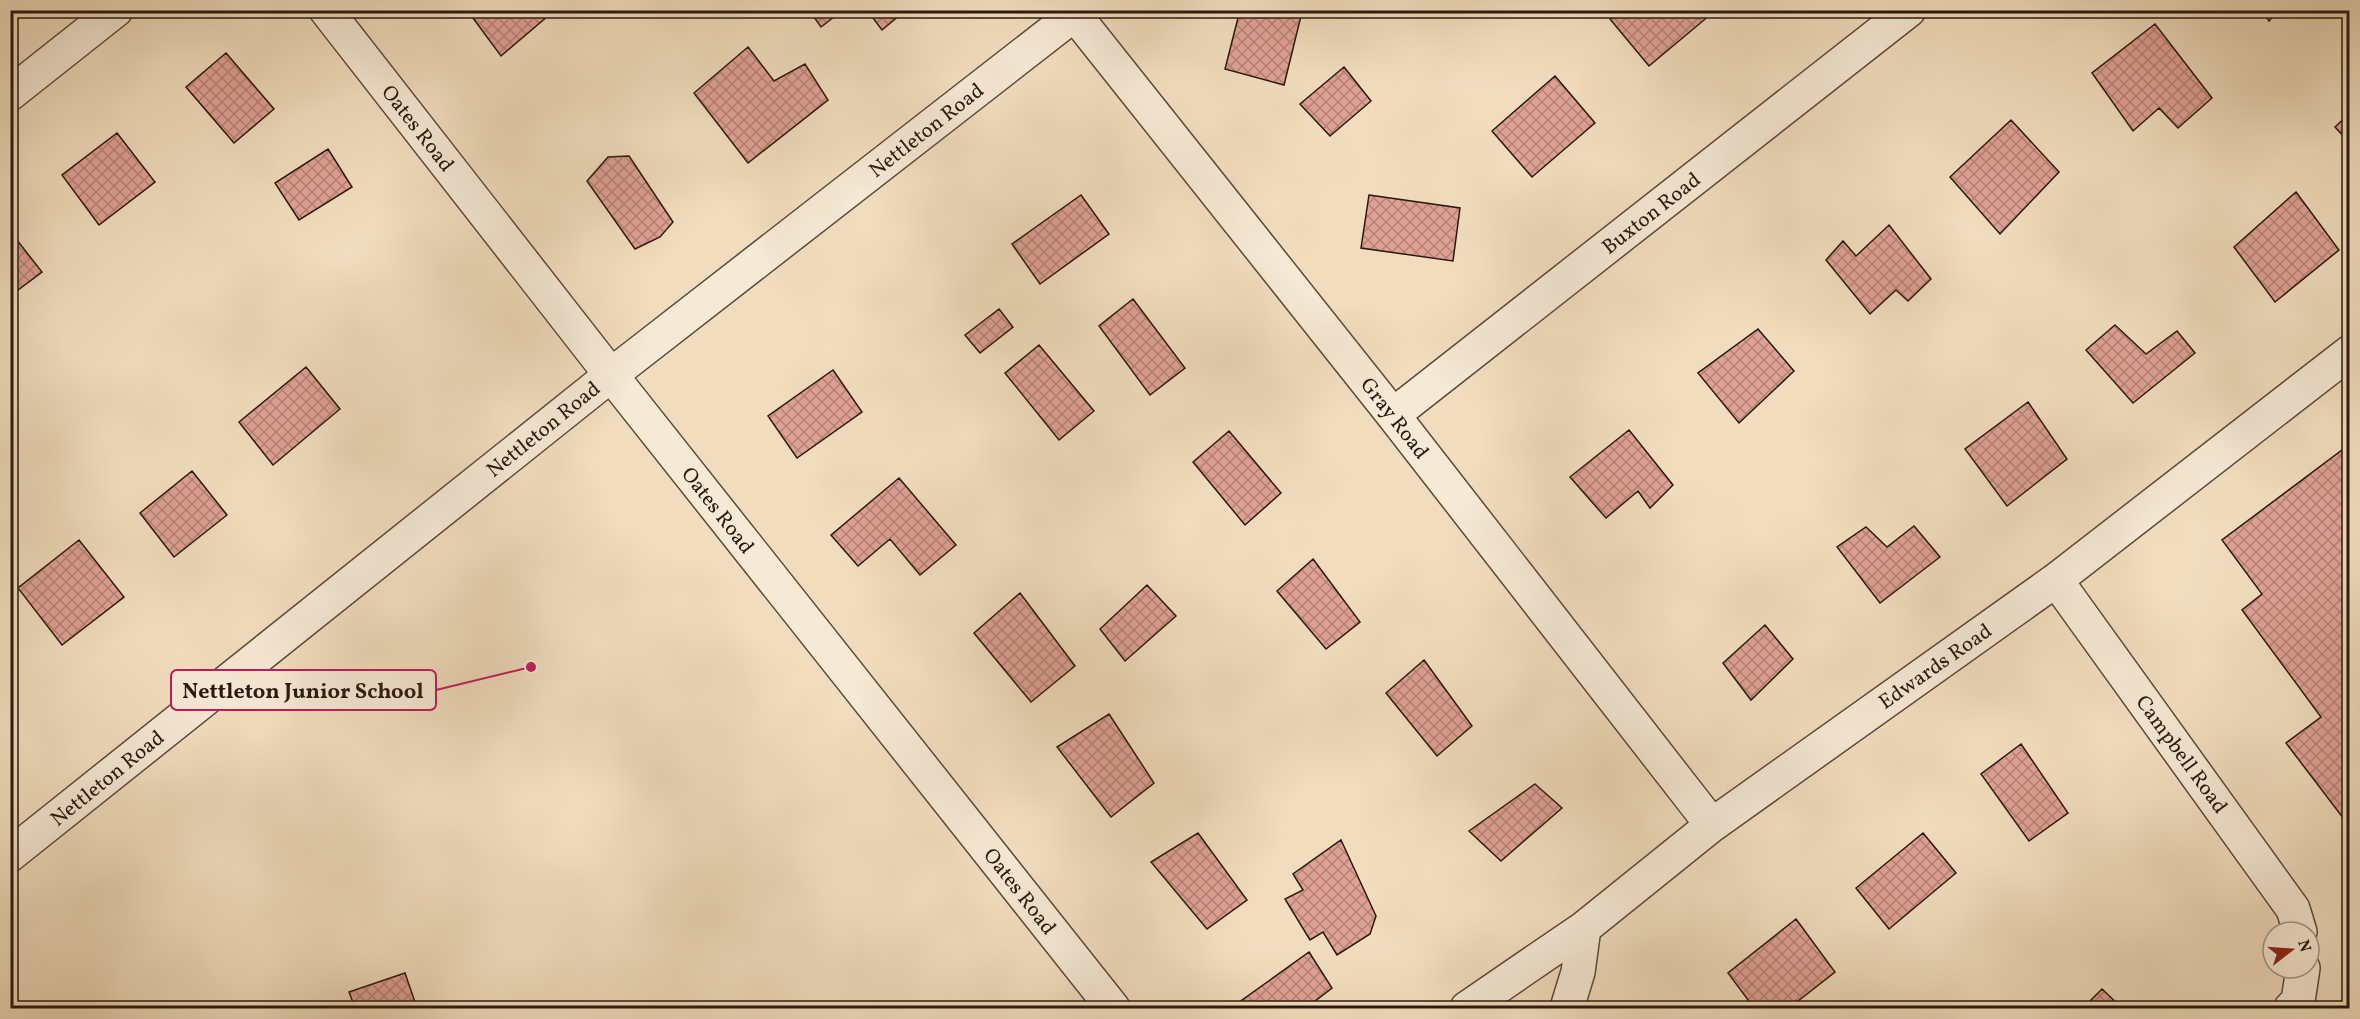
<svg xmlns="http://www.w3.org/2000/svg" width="2360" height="1019" viewBox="0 0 2360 1019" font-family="Vollkorn,serif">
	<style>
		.building { fill: url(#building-cross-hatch); stroke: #2b180f; stroke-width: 1.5 }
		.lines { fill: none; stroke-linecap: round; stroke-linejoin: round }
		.minor-casing { stroke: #5c493b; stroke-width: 36 }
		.minor { stroke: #f6e9d5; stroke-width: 33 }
		.labels { text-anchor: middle; stroke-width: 5; stroke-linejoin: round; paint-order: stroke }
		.street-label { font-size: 21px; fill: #2b180f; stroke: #f6e9d5 }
		.leader { fill: none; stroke: #c2185b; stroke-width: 2 }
		.callout-dot { fill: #c2185b; stroke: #f6e9d5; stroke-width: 2 }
		.callout { fill: #f6e9d5; stroke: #c2185b; stroke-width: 2 }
		.callout-label { font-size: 22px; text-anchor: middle; font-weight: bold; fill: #2b180f }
	</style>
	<defs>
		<pattern id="building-cross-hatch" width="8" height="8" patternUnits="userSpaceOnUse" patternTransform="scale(1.5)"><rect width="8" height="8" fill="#dfa194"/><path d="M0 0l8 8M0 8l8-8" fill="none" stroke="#b58277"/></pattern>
	</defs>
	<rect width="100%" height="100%" fill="#f1ddbe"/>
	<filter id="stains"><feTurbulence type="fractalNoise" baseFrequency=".00333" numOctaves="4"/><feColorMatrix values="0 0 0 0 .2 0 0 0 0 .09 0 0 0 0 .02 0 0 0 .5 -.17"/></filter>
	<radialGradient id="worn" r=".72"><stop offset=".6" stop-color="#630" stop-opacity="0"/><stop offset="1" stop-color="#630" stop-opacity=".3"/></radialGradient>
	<path class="building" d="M467,10H555L501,56Z
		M809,10H843L821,27Z
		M867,10H906L882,30Z
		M1240,10L1302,12L1284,85L1225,69Z
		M1620,10H1706L1710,15L1649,66L1610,19Z
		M2261,10H2279L2269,21Z
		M2155,24L2212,98L2178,128L2159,108L2133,131L2092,73Z
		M748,47L774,81L805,64L828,100L748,163L694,93Z
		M226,53L274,109L234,143L186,87Z
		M1344,67L1371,101L1330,136L1300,104Z
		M1555,76L1595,123L1532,177L1492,131Z
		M2350,113V143L2335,127Z
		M2011,120L2059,172L2000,234L1950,177Z
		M117,133L155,182L99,225L62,175Z
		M328,149L352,187L299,220L275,183Z
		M629,156L673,222L660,237L635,249L587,181L608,157Z
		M2296,192L2339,250L2275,302L2234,247Z
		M1081,195L1109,234L1040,284L1012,244Z
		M1369,195L1460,208L1453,261L1361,248Z
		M1889,225L1931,279L1908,301L1896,290L1870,314L1826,260L1843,241L1856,256Z
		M13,235L42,272L10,296V237Z
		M1133,299L1185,368L1150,395L1099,326Z
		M999,309L1013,327L980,353L965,335Z
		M2115,325L2146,354L2177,331L2195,353L2133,403L2086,350Z
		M1758,329L1794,371L1739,423L1698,373Z
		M1039,345L1094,411L1059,440L1005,373Z
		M306,367L340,409L273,465L239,422Z
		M833,370L862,412L797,458L768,416Z
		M2028,402L2067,459L2007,506L1965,449Z
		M1629,430L1673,485L1650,508L1638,491L1606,518L1570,477Z
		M1229,431L1281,493L1245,525L1193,462Z
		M2350,444V827L2286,743L2321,717L2242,610L2262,594L2222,540Z
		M192,471L227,515L174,557L140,513Z
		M899,478L956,545L920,575L890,539L858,566L831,535Z
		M1914,526L1940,557L1880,603L1837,547L1866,527L1887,547Z
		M79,540L124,597L62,645L18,588Z
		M1313,559L1360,622L1326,649L1277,591Z
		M1147,585L1176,616L1125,661L1100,629Z
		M1020,593L1075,666L1031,702L974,633Z
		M1765,625L1793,659L1751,700L1723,663Z
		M1424,660L1472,726L1437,756L1386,693Z
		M1109,714L1154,783L1111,817L1057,747Z
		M2021,744L2068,813L2029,841L1981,774Z
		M1535,784L1562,808L1501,861L1469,831Z
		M1198,833L1247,900L1207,929L1151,862Z
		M1923,833L1956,873L1889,929L1856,888Z
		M1341,840L1376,916L1370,934L1337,955L1323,932L1310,940L1285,899L1303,890L1293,874Z
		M1796,919L1835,972L1789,1008H1754L1728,973Z
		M1309,952L1332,988L1306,1008H1242L1238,1003Z
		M405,973L417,1008H355L349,992Z
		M2102,989L2122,1008H2083Z"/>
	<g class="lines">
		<defs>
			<path id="minor" d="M326,10L611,375L1113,1008
				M1075,15L1393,415L1712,825
				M10,94L116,10
				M1393,415L1909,10
				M2056,580L2293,909L2300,932
				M10,855L611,375L1080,10
				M1467,1008L1584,928
				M1567,1008L1578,972L1584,928L1712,825L2056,580L2350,352
				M2291,1008L2298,1001L2303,968"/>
		</defs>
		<use href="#minor" class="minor-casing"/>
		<use href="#minor" class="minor"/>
	</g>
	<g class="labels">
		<g class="street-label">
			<text transform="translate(418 128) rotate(52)" y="7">Oates Road</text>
			<text transform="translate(926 130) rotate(-38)" y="7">Nettleton Road</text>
			<text transform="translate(1651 213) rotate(-38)" y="7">Buxton Road</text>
			<text transform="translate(1395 418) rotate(52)" y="7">Gray Road</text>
			<text transform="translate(543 429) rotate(-39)" y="7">Nettleton Road</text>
			<text transform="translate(718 510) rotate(52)" y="7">Oates Road</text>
			<text transform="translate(1935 666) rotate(-35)" y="7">Edwards Road</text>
			<text transform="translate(2182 754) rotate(54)" y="7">Campbell Road</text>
			<text transform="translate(107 778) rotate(-39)" y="7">Nettleton Road</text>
			<text transform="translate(1020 891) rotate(52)" y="7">Oates Road</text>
		</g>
	</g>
	<path class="leader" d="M531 667L436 690"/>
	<circle class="callout-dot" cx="531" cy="667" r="6"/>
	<rect class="callout" x="171" y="670" width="265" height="40" rx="6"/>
	<g class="callout-label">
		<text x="303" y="698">Nettleton Junior School</text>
	</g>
	<rect width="2360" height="1019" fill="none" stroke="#f1ddbe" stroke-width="36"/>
	<rect x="12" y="12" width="2336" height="995" fill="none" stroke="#2b180f" stroke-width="3"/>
	<rect x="18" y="18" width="2324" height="983" fill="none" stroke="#2b180f" stroke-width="1.5"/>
	<g transform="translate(2291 950) rotate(73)"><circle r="28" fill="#f6e9d5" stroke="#a59586" stroke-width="1.5"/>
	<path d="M0-4.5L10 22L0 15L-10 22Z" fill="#8f2418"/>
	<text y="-9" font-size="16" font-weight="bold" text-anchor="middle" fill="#2b180f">N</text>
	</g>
	<rect width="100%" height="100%" filter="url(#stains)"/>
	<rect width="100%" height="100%" fill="url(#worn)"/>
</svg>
